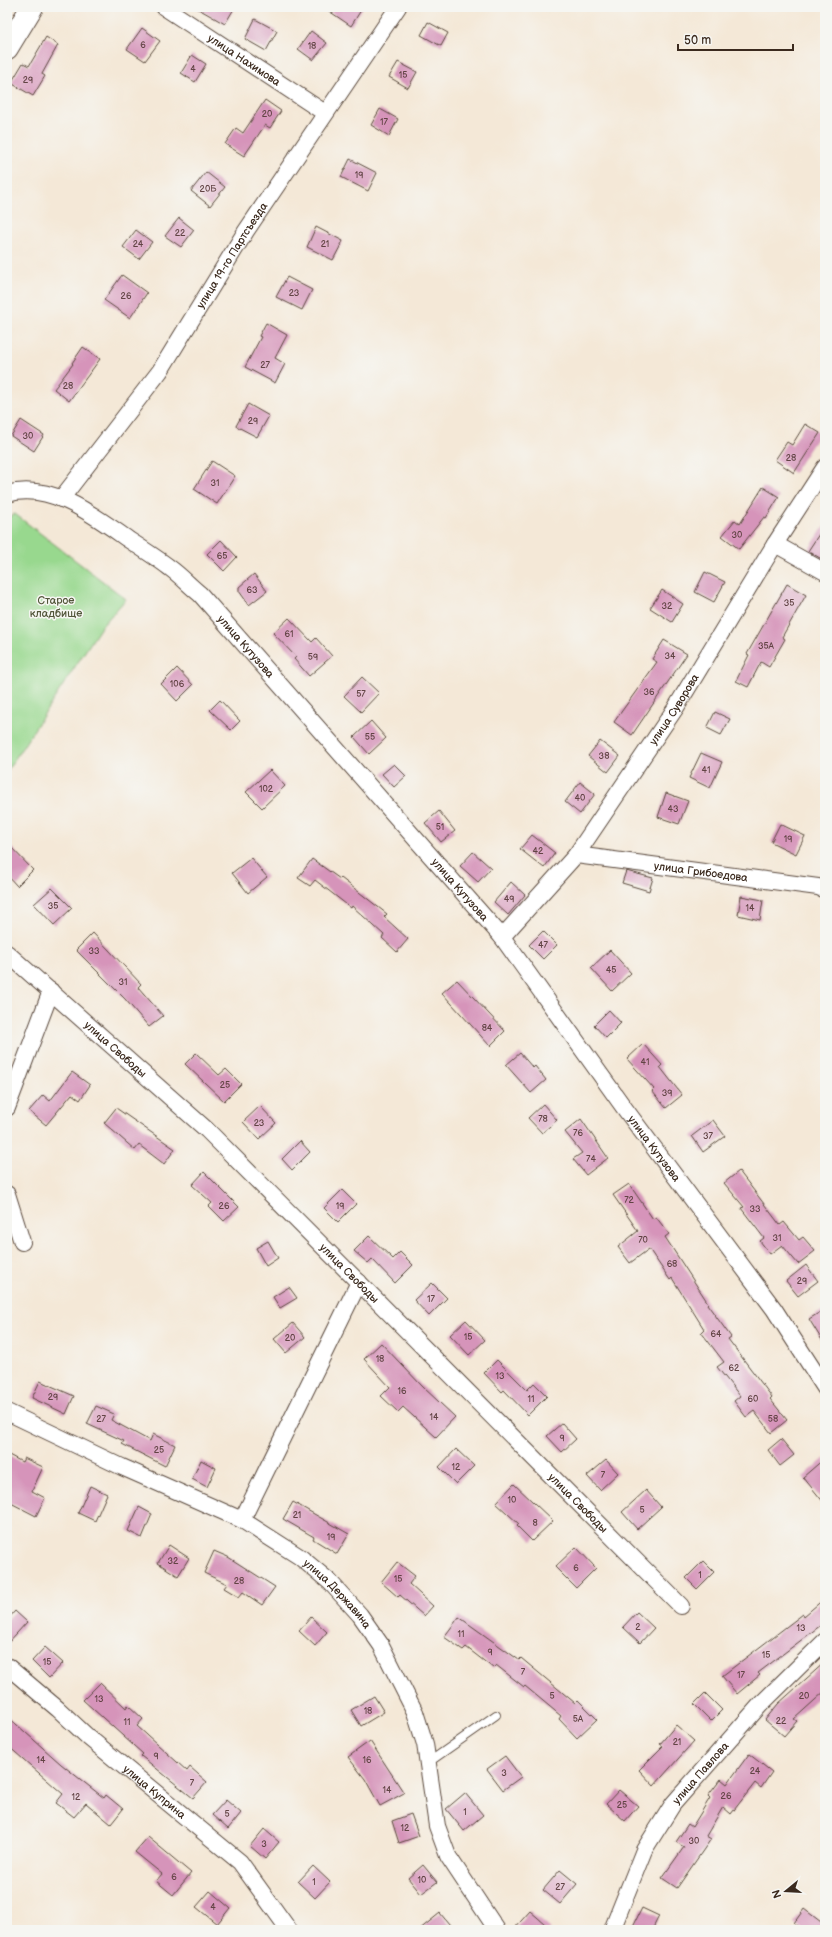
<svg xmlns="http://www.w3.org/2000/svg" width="832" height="1937" viewBox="0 0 832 1937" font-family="'Balsamiq Sans',sans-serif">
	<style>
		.green { fill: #98d88e; stroke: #6a8156 }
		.building { fill: #d694ba }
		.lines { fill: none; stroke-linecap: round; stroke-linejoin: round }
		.lane-casing { stroke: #57463a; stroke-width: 10 }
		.street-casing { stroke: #57463a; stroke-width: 18 }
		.secondary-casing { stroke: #57463a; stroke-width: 24 }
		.lane { stroke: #fff; stroke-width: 8 }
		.street { stroke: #fff; stroke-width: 16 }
		.secondary { stroke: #fff; stroke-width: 22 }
		.labels { text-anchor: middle; stroke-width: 3; stroke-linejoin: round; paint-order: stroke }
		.number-label { font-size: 9px; fill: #624445 }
		.street-label { font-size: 11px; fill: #3b2a1e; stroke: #f6f6f2 }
		.park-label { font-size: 11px; fill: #52563a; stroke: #f6f6f2 }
	</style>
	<rect width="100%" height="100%" fill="#f6f6f2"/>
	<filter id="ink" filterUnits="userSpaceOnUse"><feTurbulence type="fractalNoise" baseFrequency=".025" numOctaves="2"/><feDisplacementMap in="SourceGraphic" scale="8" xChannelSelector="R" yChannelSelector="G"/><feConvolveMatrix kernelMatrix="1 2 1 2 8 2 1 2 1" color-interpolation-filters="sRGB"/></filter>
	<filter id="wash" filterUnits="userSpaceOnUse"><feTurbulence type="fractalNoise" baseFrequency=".012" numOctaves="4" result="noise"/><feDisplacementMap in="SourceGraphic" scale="16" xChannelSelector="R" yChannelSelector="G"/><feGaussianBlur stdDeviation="0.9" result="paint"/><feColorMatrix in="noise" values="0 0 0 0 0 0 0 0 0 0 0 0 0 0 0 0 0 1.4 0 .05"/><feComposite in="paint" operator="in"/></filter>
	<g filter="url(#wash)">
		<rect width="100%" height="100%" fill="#f4e8d7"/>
		<path class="green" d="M15,514L126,599L101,627L7,771V517Z"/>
		<g id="blocks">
			<path class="building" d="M195,7H235L225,24Z
				M323,7H363L351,26Z
				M255,19L277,31L266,51L245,39Z
				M428,22L448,33L441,46L421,35Z
				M142,28L160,41L145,61L127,49Z
				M311,31L327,43L313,60L298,49Z
				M46,37L58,45L42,74L45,76L33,96L11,83L23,63L29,66Z
				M192,55L206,64L195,82L181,73Z
				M398,62L417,72L408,88L389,77Z
				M265,100L281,111L270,128L265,125L244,156L225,144L236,128L243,133Z
				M380,109L398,119L389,136L371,125Z
				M350,159L377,173L368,191L341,177Z
				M206,172L225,187L210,206L191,191Z
				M179,218L194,230L181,247L165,236Z
				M316,227L343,241L333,260L307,247Z
				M136,230L152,242L139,259L123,247Z
				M122,275L147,293L130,318L104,300Z
				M287,277L312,290L302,310L276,297Z
				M266,323L287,335L275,358L285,364L275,383L245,367L261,337L259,336Z
				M83,347L100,359L69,401L54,389L73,364L72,363Z
				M248,404L269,416L257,437L236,426Z
				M21,420L44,435L34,451L11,436Z
				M805,424L820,433L794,473L775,460L787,442L792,445Z
				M212,461L235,476L217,504L194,489Z
				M763,487L779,497L766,518L764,517L739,549L722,536L735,520L740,524Z
				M825,525V561L808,551Z
				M221,540L237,557L224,571L207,554Z
				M705,572L725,582L714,602L695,592Z
				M254,574L267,591L249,605L239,591V587Z
				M787,584L806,595L782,637L785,639L769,667L761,662L748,687L736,681L749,655L747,654Z
				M662,590L683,604L672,622L650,608Z
				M289,618L312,642L316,638L332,656L309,676L294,659L296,657L273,633Z
				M664,640L687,654L632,735L614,722L657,662L652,659Z
				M177,668L193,685L177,701L161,684Z
				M362,677L379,693L361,712L344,696Z
				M220,700L240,721L231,730L210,710Z
				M715,712L730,719L721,735L707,728Z
				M371,721L386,738L369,754L354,737Z
				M600,741L620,756L608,772L588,756Z
				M701,753L722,762L710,788L689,778Z
				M394,764L406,776L394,787L382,774Z
				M270,770L285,786L262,808L246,792Z
				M580,782L595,794L580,814L565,802Z
				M666,793L688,801L679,824L658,817Z
				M439,811L455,831L441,842L425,823Z
				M780,824L805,836L796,854L771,842Z
				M532,835L555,853L544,868L520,849Z
				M7,843L33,870L17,886L7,875Z
				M473,852L491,868L478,882L460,866Z
				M251,858L267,877L248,893L232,873Z
				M312,859L340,879L341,878L387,914L384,917L408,939L397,952L382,938L384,935L352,906L351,908L315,880L310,886L298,878Z
				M626,871L653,878L649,891L622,883Z
				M511,882L525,895L508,915L494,902Z
				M52,888L72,908L54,925L34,904Z
				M741,896L763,900L760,920L738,915Z
				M543,931L557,945L543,959L529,945Z
				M93,933L141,984L138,987L163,1016L149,1027L125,999L76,950Z
				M610,950L631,973L612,991L591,968Z
				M457,980L505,1031L490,1046L442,993Z
				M609,1010L621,1023L606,1038L594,1025Z
				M643,1044L662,1065L660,1067L682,1095L666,1108L652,1091L654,1089L627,1059Z
				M196,1053L219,1075L226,1069L241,1084L224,1101L185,1064Z
				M520,1053L533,1068L535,1066L546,1080L531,1093L506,1065Z
				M72,1072L90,1085L80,1100L72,1094L46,1125L29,1111L43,1095L50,1101Z
				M543,1104L557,1120L542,1133L528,1118Z
				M260,1106L276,1123L259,1139L243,1122Z
				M116,1108L175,1149L164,1164L139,1145L135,1150L104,1123Z
				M581,1119L608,1158L586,1175L573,1159L582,1153L565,1132Z
				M713,1120L725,1136L703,1152L692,1136Z
				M300,1141L310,1152L292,1170L282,1159Z
				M739,1171L780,1225L784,1222L799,1240L803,1237L815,1251L798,1264L782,1245L770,1254L760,1241L764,1238L741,1208L744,1207L724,1183Z
				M204,1172L239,1207L224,1221L209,1206L212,1203L192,1185Z
				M629,1184L653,1219L656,1217L669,1234L665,1237L708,1303L707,1304L731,1337L728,1339L772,1397L770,1399L787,1420L771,1433L754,1411L746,1417L734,1401L740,1396L717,1367L724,1362L701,1332L704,1329L672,1278L670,1280L649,1249L630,1263L618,1247L638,1231L613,1195Z
				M342,1190L356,1204L338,1222L324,1208Z
				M369,1236L393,1259L400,1252L413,1265L395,1283L372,1259L368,1263L354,1251Z
				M268,1241L278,1258L266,1266L256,1248Z
				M806,1265L818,1281L798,1296L786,1281Z
				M432,1283L447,1298L429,1316L414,1300Z
				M289,1287L297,1298L280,1308L273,1297Z
				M825,1309V1345L809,1319Z
				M466,1320L485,1340L469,1355L450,1335Z
				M293,1323L305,1337L286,1353L274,1339Z
				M381,1343L423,1387L455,1417L436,1437L403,1407L398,1412L381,1396L390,1387L364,1359Z
				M497,1360L527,1390L534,1383L547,1396L528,1415L504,1390L502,1392L484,1373Z
				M40,1381L74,1396L66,1414L32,1398Z
				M96,1406L114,1414L111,1420L150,1441L153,1434L175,1445L165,1466L122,1444L124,1441L87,1424Z
				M562,1423L576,1439L562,1452L547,1436Z
				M781,1439L794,1455L780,1466L768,1450Z
				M456,1449L474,1466L456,1484L439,1467Z
				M7,1454L22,1462L24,1458L43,1467L32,1491L45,1498L36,1516L7,1501Z
				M825,1458V1504L803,1477Z
				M201,1460L216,1468L207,1487L192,1479Z
				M606,1460L618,1473L600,1490L587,1476Z
				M514,1484L553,1521L532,1541L517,1526L519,1524L496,1503Z
				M90,1486L107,1494L95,1521L78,1513Z
				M646,1490L661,1507L637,1529L622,1512Z
				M293,1502L349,1534L337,1554L313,1539L314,1537L283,1519Z
				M139,1507L152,1514L142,1538L128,1531Z
				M169,1545L189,1558L178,1576L158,1563Z
				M576,1547L596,1568L576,1588L555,1567Z
				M214,1551L228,1557L275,1587L262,1605L243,1592L239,1597L224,1588L227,1584L204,1573Z
				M703,1561L714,1572L697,1589L686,1578Z
				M397,1562L415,1576L409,1584L433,1606L424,1616L400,1595L398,1597L381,1582Z
				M825,1598V1622L758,1673L760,1675L737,1694L722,1676L803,1614L804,1616Z
				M15,1611L27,1622L7,1644V1620Z
				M637,1612L654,1628L640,1643L623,1627Z
				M311,1617L327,1632L315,1646L299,1631Z
				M459,1617L519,1660L521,1658L575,1703L578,1700L597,1719L577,1738L559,1719L561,1716L525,1686L524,1687L496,1665L493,1668L466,1647L463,1650L444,1637Z
				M45,1647L63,1663L49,1678L32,1661Z
				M825,1662V1691L794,1719L797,1721L784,1736L765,1720L778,1704Z
				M100,1683L126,1708L128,1705L143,1719L137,1726L187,1771L190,1767L207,1782L193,1798L141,1756L143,1754L83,1700Z
				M705,1693L722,1710L711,1721L694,1704Z
				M374,1696L384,1712L361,1726L351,1710Z
				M7,1716L61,1764L104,1798L106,1795L123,1809L111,1824L86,1803L74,1817L56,1803L63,1794L7,1745Z
				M676,1725L694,1741L654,1786L639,1770L663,1746L660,1744Z
				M370,1741L404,1793L380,1806L365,1779L348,1757Z
				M749,1754L772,1772L761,1788L755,1783L731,1814L723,1807L706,1836L711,1839L677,1888L662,1878L684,1847L676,1842L688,1824L692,1827L710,1798L708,1796L721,1779L727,1784Z
				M505,1756L521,1777L503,1790L487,1769Z
				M619,1790L638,1806L625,1821L606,1804Z
				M465,1793L483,1815L464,1831L446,1809Z
				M226,1800L241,1813L228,1829L212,1815Z
				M411,1814L419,1836L399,1843L392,1821Z
				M264,1829L279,1842L265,1859L250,1846Z
				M148,1837L191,1873L173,1895L156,1881L162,1874L135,1852Z
				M423,1865L437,1882L421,1894L408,1878Z
				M313,1866L330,1882L315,1898L298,1882Z
				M560,1870L577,1884L560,1904L543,1890Z
				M210,1891L230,1908L217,1924L196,1907Z
				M642,1908L659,1916L652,1930H641L633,1926Z
				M804,1909L825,1925V1930H803L794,1923Z
				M530,1911L552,1930H513Z
				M440,1913L454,1930H419Z"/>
		</g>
	</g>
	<g filter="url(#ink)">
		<use href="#blocks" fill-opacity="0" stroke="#57463a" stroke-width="1"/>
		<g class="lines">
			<defs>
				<path id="lane" d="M429,1762L496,1715"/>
				<g id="street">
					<path id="s1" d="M164,7L325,113"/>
					<path id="s2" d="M7,494C51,481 96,517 129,540C143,549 157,558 170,568C181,576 190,586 200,594L502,937L625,1109L774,1309L825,1388"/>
					<path id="s3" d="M61,499L160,371L246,231L398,7"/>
					<path d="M775,544L825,572"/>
					<path id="s4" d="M576,855L818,887L825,890"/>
					<path id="s5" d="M502,937L576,855L675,709L775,544L825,467"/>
					<path id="s6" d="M7,953L207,1130L681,1606"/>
					<path d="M7,1108L51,991"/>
					<path d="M7,1194L22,1242"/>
					<path id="s7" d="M7,1412L122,1467L242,1520L300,1557L330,1582L360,1615L381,1645L415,1712L425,1744L437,1826L448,1856L497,1930"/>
					<path d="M242,1520L359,1282"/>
					<path id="s8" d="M7,1666L58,1709L88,1737L240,1862L289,1930"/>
					<path id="s9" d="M612,1930L644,1850L673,1804L761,1704L825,1641"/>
				</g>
				<path id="secondary" d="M7,48L32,7"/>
			</defs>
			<use href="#lane" class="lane-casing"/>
			<use href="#street" class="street-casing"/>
			<use href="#secondary" class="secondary-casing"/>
			<use href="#lane" class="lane"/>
			<use href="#street" class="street"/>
			<use href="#secondary" class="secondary"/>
		</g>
	</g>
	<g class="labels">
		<g class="number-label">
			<text x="143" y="48">6</text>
			<text x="312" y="49">18</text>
			<text x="193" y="72">4</text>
			<text x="403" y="78">15</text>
			<text x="28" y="83">29</text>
			<text x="267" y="117">20</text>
			<text x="384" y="125">17</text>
			<text x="359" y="178">19</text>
			<text x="208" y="192">20Б</text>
			<text x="180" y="236">22</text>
			<text x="138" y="247">24</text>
			<text x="325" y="247">21</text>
			<text x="294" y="296">23</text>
			<text x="126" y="299">26</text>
			<text x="265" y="368">27</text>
			<text x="68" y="389">28</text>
			<text x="253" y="424">29</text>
			<text x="28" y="439">30</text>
			<text x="791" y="461">28</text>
			<text x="215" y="486">31</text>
			<text x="737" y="538">30</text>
			<text x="222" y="559">65</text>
			<text x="252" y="593">63</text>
			<text x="789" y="606">35</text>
			<text x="667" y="609">32</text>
			<text x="289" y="637">61</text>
			<text x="766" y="649">35А</text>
			<text x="670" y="659">34</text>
			<text x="313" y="660">59</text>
			<text x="177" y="687">106</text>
			<text x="649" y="695">36</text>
			<text x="361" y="697">57</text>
			<text x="370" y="740">55</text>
			<text x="604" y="759">38</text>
			<text x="706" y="773">41</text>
			<text x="266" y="792">102</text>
			<text x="580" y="801">40</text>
			<text x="673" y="812">43</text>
			<text x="440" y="830">51</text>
			<text x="788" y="842">19</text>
			<text x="538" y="854">42</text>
			<text x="509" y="902">49</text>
			<text x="53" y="909">35</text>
			<text x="750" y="911">14</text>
			<text x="543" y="948">47</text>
			<text x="94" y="954">33</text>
			<text x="611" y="973">45</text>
			<text x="123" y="985">31</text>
			<text x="487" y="1031">84</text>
			<text x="645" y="1065">41</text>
			<text x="225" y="1088">25</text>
			<text x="667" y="1096">39</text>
			<text x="543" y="1122">78</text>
			<text x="259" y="1126">23</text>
			<text x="578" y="1136">76</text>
			<text x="708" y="1139">37</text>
			<text x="591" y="1162">74</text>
			<text x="629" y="1203">72</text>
			<text x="224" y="1209">26</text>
			<text x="340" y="1209">19</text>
			<text x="755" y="1212">33</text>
			<text x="777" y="1241">31</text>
			<text x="643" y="1243">70</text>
			<text x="672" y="1267">68</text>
			<text x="802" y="1284">29</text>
			<text x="431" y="1302">17</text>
			<text x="716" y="1337">64</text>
			<text x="468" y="1340">15</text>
			<text x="290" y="1341">20</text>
			<text x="380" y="1362">18</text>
			<text x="734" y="1371">62</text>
			<text x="500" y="1379">13</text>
			<text x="402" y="1394">16</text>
			<text x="53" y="1400">29</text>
			<text x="531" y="1402">11</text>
			<text x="753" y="1402">60</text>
			<text x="434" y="1420">14</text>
			<text x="101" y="1422">27</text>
			<text x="773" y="1422">58</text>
			<text x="562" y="1441">9</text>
			<text x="159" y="1453">25</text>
			<text x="456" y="1470">12</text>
			<text x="603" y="1478">7</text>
			<text x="512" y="1503">10</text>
			<text x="642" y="1513">5</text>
			<text x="297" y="1518">21</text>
			<text x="535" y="1526">8</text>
			<text x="331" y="1540">19</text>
			<text x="173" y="1564">32</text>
			<text x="576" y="1571">6</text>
			<text x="700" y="1578">1</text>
			<text x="398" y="1582">15</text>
			<text x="239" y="1584">28</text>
			<text x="638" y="1630">2</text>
			<text x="801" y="1631">13</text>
			<text x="461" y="1637">11</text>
			<text x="490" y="1655">9</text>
			<text x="766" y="1658">15</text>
			<text x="47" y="1665">15</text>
			<text x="523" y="1675">7</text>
			<text x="741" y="1678">17</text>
			<text x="552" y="1699">5</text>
			<text x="804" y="1699">20</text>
			<text x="99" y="1702">13</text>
			<text x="368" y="1714">18</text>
			<text x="578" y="1722">5А</text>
			<text x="781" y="1724">22</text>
			<text x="127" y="1725">11</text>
			<text x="677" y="1745">21</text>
			<text x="156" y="1759">9</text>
			<text x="41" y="1763">14</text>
			<text x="367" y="1763">16</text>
			<text x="755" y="1774">24</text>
			<text x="504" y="1776">3</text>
			<text x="192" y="1786">7</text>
			<text x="387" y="1793">14</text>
			<text x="726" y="1799">26</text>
			<text x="76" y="1800">12</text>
			<text x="622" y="1808">25</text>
			<text x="465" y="1815">1</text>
			<text x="227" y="1817">5</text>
			<text x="405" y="1831">12</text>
			<text x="694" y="1844">30</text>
			<text x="264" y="1847">3</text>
			<text x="174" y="1880">6</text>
			<text x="422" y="1883">10</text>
			<text x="314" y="1885">1</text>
			<text x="560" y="1890">27</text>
			<text x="213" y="1910">4</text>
		</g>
		<g class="street-label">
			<text dy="4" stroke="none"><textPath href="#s1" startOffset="96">улица Нахимова</textPath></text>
			<text dy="4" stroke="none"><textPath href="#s3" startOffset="298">улица 19-го Партсъезда</textPath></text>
			<text dy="4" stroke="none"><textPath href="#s2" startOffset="294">улица Кутузова</textPath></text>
			<text dy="4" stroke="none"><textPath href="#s5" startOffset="286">улица Суворова</textPath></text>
			<text dy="4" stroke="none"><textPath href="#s4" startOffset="126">улица Грибоедова</textPath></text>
			<text dy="4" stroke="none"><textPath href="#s2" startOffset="618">улица Кутузова</textPath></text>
			<text dy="4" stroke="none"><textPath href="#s6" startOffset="145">улица Свободы</textPath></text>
			<text dy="4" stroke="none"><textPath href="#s2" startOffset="942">улица Кутузова</textPath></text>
			<text dy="4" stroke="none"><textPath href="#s6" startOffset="469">улица Свободы</textPath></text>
			<text dy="4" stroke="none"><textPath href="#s6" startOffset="793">улица Свободы</textPath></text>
			<text dy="4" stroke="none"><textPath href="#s7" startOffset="380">улица Державина</textPath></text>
			<text dy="4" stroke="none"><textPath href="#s9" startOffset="182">улица Павлова</textPath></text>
			<text dy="4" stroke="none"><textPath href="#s8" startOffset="194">улица Куприна</textPath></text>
		</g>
		<g class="park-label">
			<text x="56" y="604">Старое<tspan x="56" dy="13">кладбище</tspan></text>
		</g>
	</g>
	<rect width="832" height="1937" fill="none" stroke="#f6f6f2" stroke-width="24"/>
	<g transform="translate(786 1891) rotate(252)" stroke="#f6f6f2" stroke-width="3" paint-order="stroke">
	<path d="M0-3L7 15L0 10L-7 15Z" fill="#3b2a1e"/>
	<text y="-6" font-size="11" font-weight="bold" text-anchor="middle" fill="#3b2a1e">N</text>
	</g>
	<path d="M678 44v6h115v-6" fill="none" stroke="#3b2a1e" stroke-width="2"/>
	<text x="684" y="44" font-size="12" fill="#3b2a1e" stroke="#f6f6f2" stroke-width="3" paint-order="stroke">50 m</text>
</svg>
